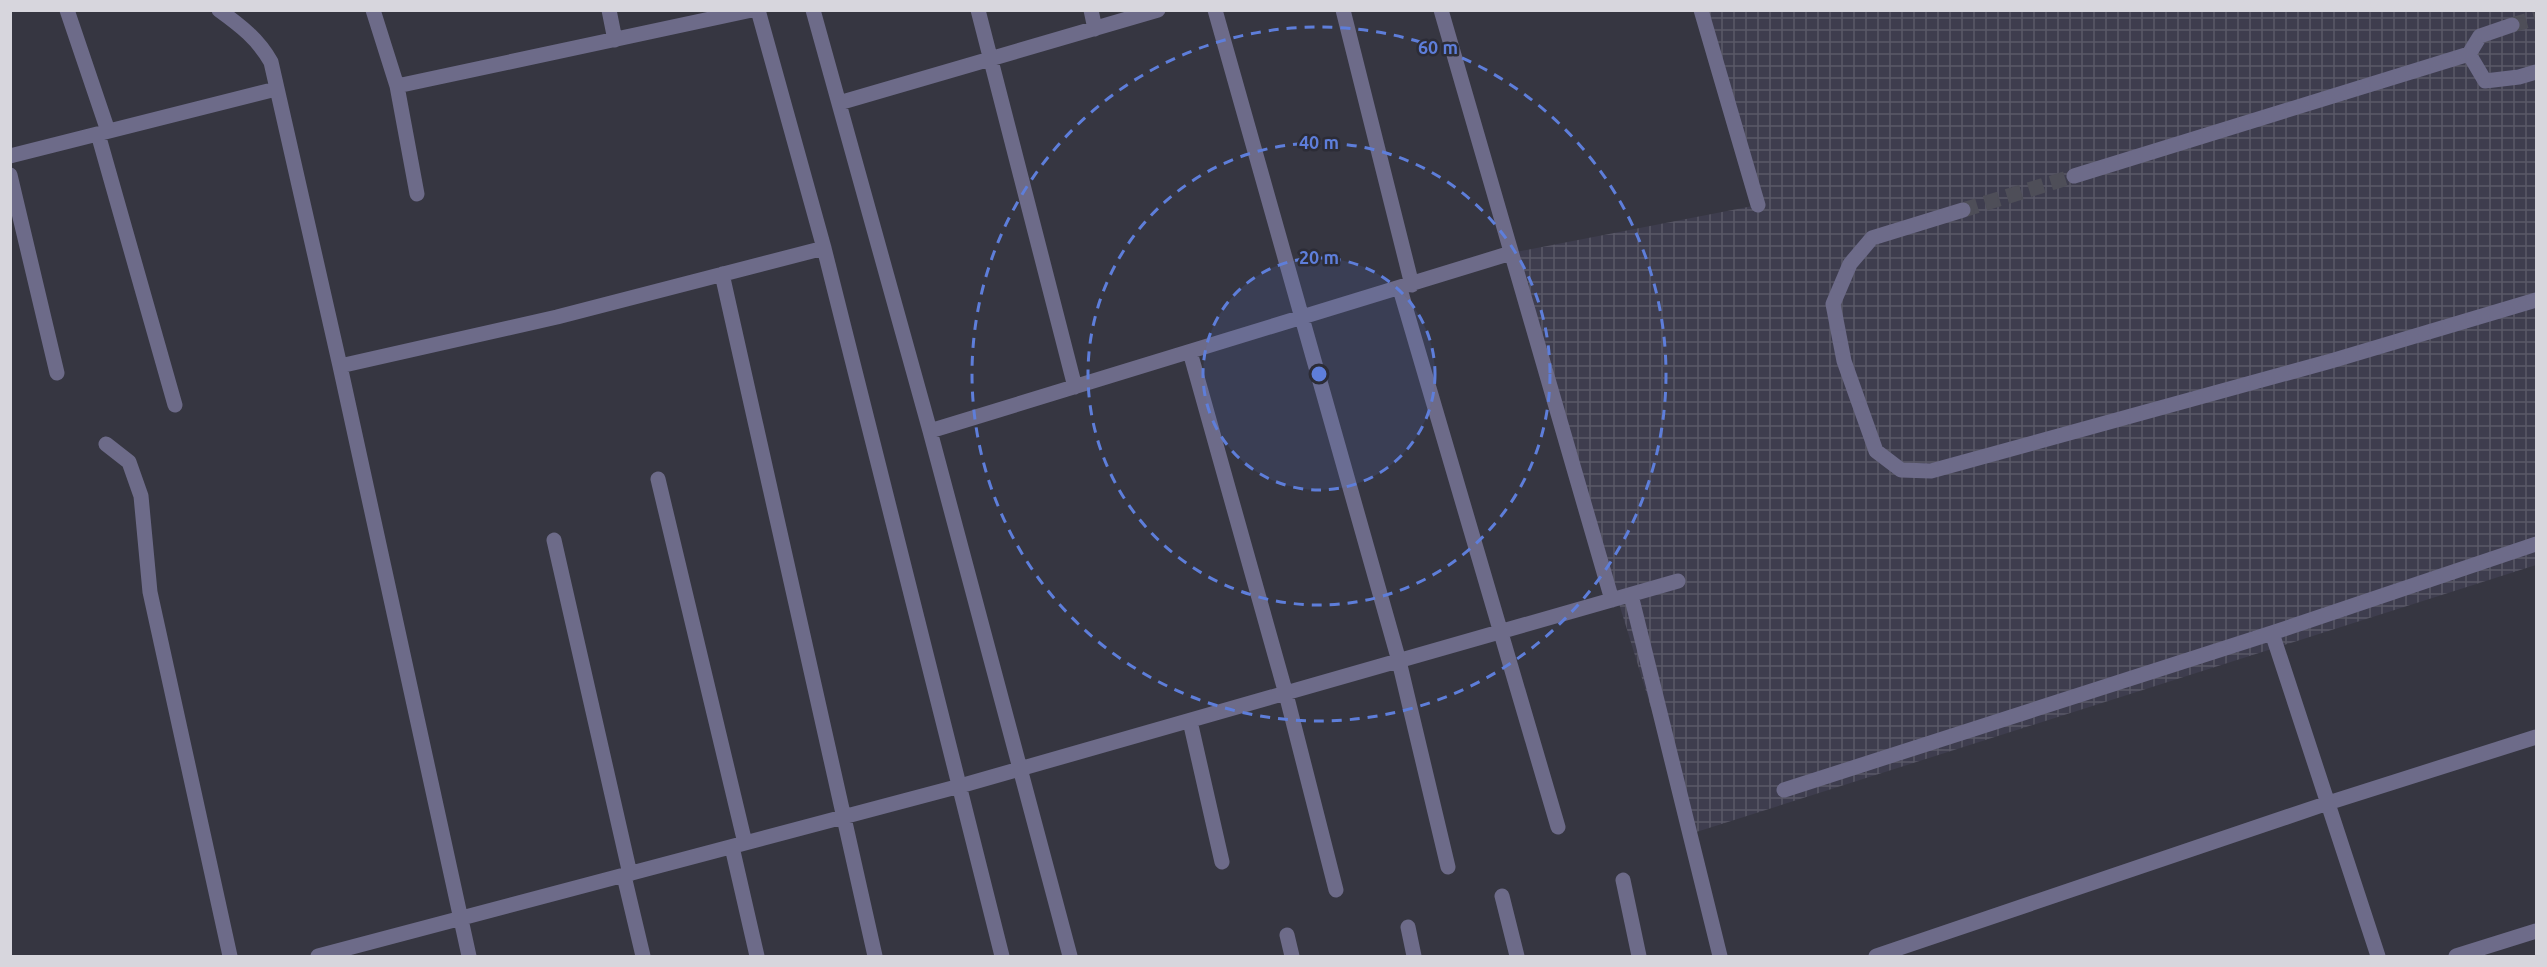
<svg xmlns="http://www.w3.org/2000/svg" width="2547" height="967" viewBox="0 0 2547 967" font-family="Ubuntu,sans-serif">
	<style>
		.industrial { fill: url(#industrial-grid) }
		.lines { fill: none; stroke-linecap: round; stroke-linejoin: round }
		.minor-tunnel { stroke: #4e4e58; stroke-width: 15; stroke-dasharray: 15 8; stroke-linecap: butt }
		.minor { stroke: #6d6b89; stroke-width: 15 }
		.ring { fill: none; stroke: #5e7eda; stroke-width: 3; stroke-dasharray: 10 8 }
		.centre { fill: #5e7eda; stroke: #2c2c36; stroke-width: 3 }
		.ring-label { font-size: 18px; text-anchor: middle; font-weight: bold; fill: #5e7eda; stroke: #2c2c36; stroke-width: 5; stroke-linejoin: round; paint-order: stroke }
	</style>
	<defs>
		<pattern id="industrial-grid" width="8" height="8" patternUnits="userSpaceOnUse" patternTransform="scale(1.5)"><rect width="8" height="8" fill="#3e3d4e"/><path d="M0 4h8M4 0v8" fill="none" stroke="#595867"/></pattern>
	</defs>
	<rect width="100%" height="100%" fill="#363641"/>
	<path class="industrial" d="M1701,11H2536V565L1690,834L1511,253L1758,205Z"/>
	<g class="lines">
		<path class="minor-tunnel" d="M2512,25L2536,18
			M1963,210L2074,176"/>
		<path class="minor" d="M67,10L108,131
			M219,10C241,26 258,39 271,62L340,366L469,956
			M373,10L397,86L417,194
			M609,10L615,40
			M758,10L824,248L1002,956
			M813,10L930,431L1070,956
			M978,10L1075,387
			M1091,10L1095,29
			M1215,10L1399,661L1448,867
			M1343,10L1412,285
			M1441,10L1612,600
			M1701,10L1758,205
			M2512,25L2480,36L2469,54L2485,81L2519,77L2536,72
			M397,86L752,10
			M839,103L1158,10
			M98,134L175,405
			M10,156L276,89
			M10,175L57,373
			M2074,176L2469,54
			M1963,210L1872,238L1850,264L1833,304L1844,361L1876,451L1901,470L1931,471L2331,361L2536,300
			M722,274L875,956
			M1400,289L1558,827
			M1190,352L1286,694L1336,890
			M340,366L557,317L824,248
			M930,431L1511,253
			M106,444L129,462L141,496L150,592L230,956
			M658,479L745,843
			M554,540L630,874
			M1631,595L1720,956
			M2272,633L2378,956
			M1190,721L1222,862
			M1784,790L2272,633L2536,544
			M732,847L757,956
			M624,876L643,956
			M1623,880L1639,956
			M1502,896L1517,956
			M1408,927L1414,956
			M1287,935L1292,956
			M318,956L960,786L1678,581
			M1876,956L2328,803L2536,737
			M2456,956L2536,931"/>
	</g>
	<circle cx="1319" cy="374" r="116" fill="#5e7eda" fill-opacity=".12"/>
	<g class="ring">
		<circle cx="1319" cy="374" r="116"/>
		<circle cx="1319" cy="374" r="231"/>
		<circle cx="1319" cy="374" r="347"/>
	</g>
	<circle cx="1319" cy="374" r="9" class="centre"/>
	<g class="ring-label">
		<text x="1438" y="54">60 m</text>
		<text x="1319" y="149">40 m</text>
		<text x="1319" y="264">20 m</text>
	</g>
	<rect width="2547" height="967" fill="none" stroke="#d7d6dd" stroke-width="24"/>
</svg>
